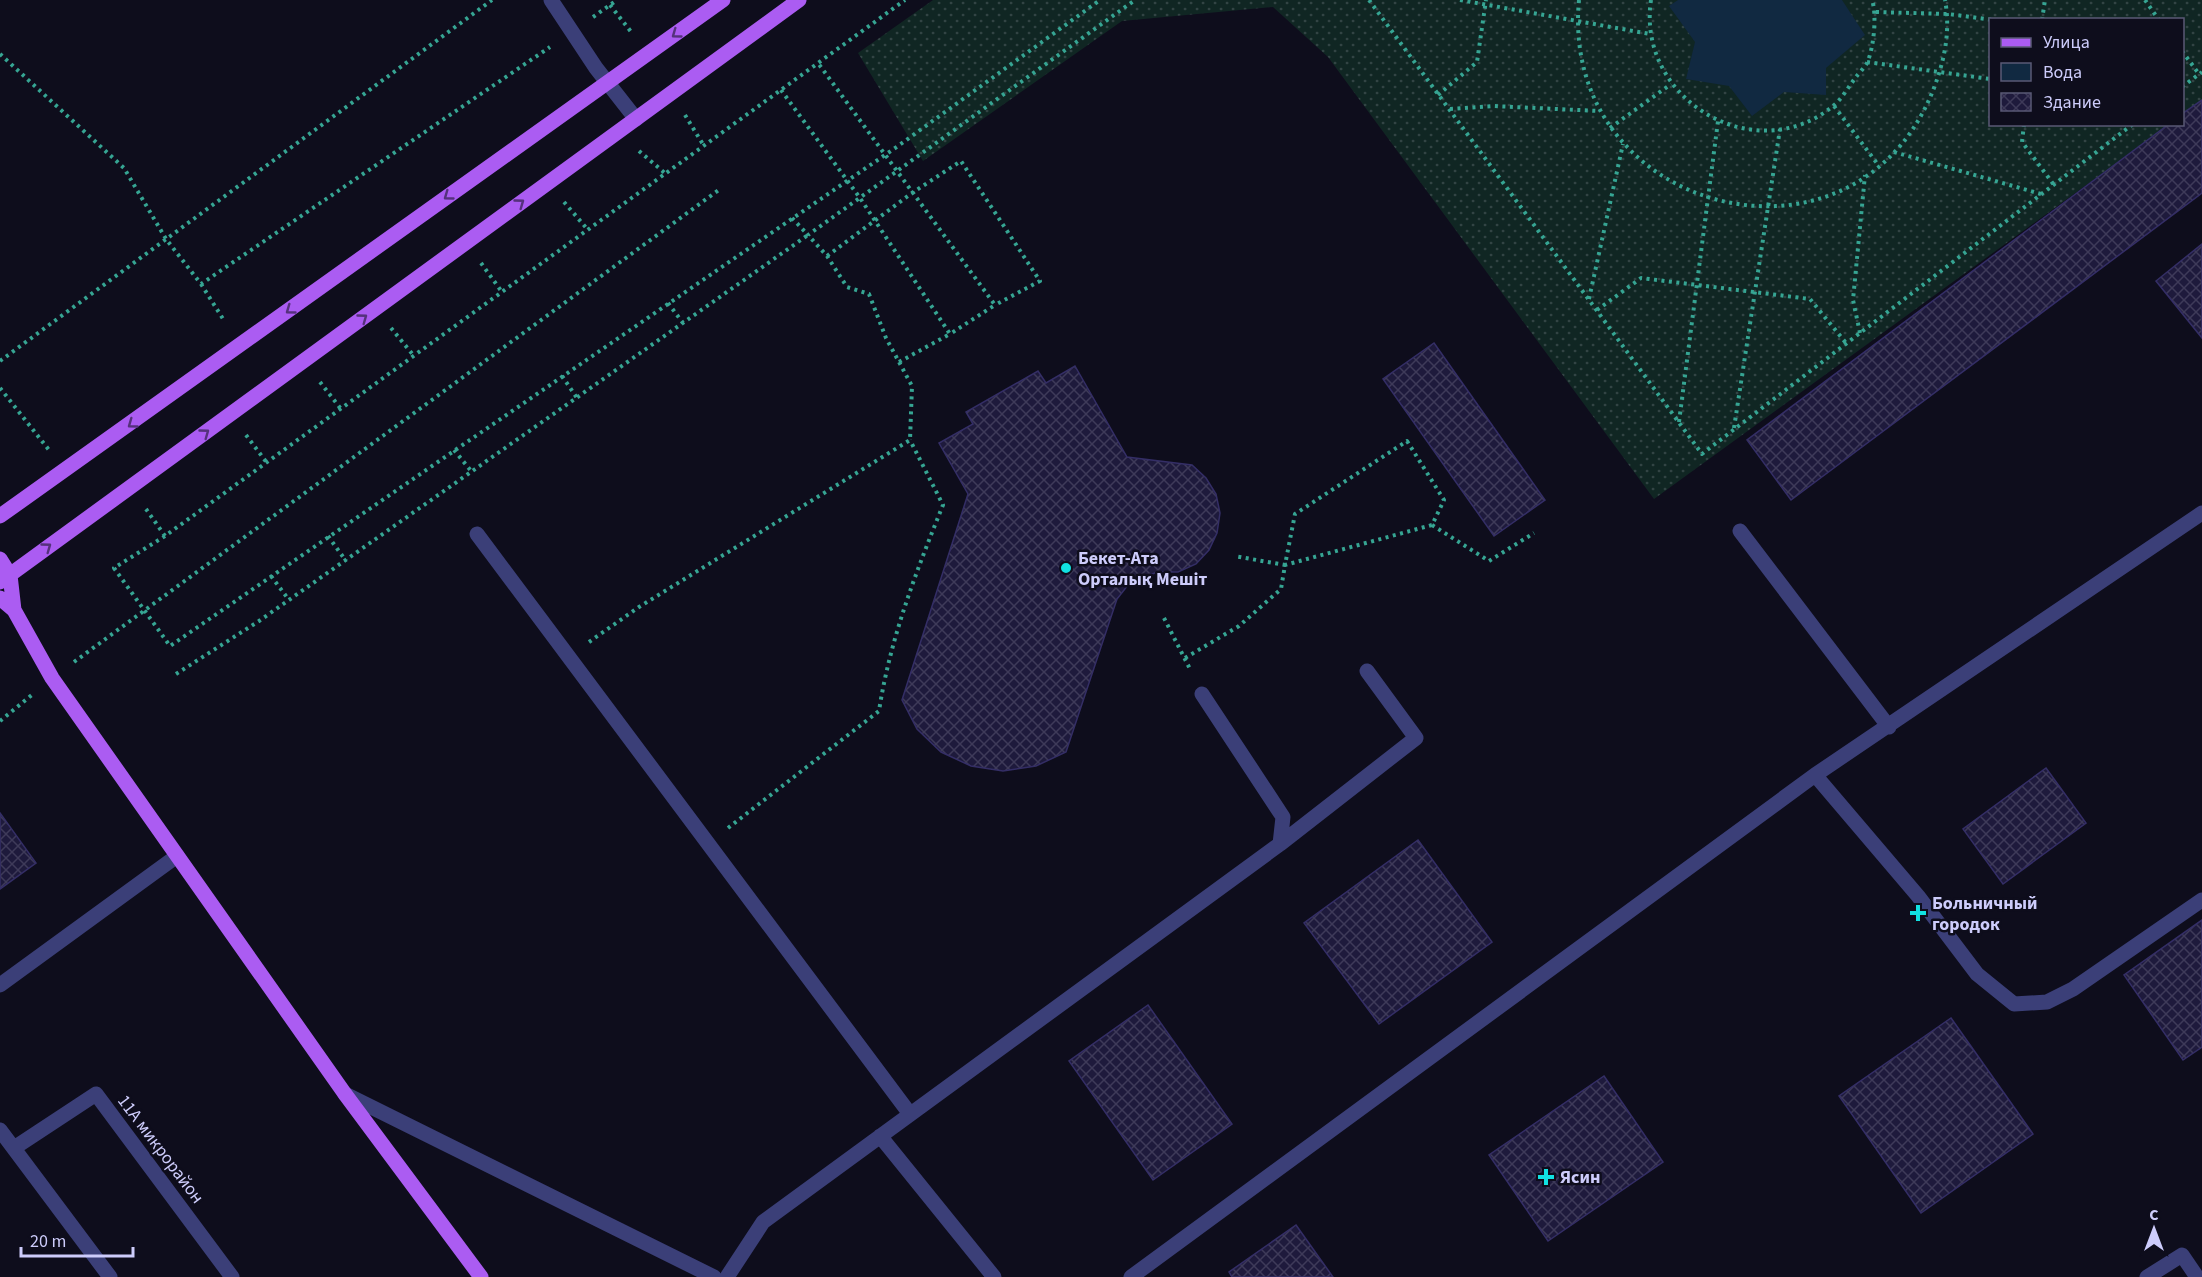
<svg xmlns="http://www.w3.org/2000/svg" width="2202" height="1277" viewBox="0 0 2202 1277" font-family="'Source Sans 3',sans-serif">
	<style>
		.grass { fill: url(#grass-dots) }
		.water { fill: #112941 }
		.building { fill: url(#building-cross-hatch); stroke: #342e66; stroke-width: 1.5 }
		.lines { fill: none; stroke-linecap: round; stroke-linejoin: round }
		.path { stroke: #36a593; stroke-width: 4; stroke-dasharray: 3 4.5; stroke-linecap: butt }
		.minor { stroke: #3b3f78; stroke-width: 15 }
		.major { stroke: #ab5cf2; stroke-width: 15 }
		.oneway { stroke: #55317c }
		.poi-dot { fill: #11e1e2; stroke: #0e0d1c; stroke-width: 2 }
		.labels { text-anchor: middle; stroke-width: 5; stroke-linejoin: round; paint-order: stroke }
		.poi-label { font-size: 18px; font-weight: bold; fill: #cdccfb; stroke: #0e0d1c; text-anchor: start }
		.street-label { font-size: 18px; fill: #cdccfb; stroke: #0e0d1c }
	</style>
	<defs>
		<pattern id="grass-dots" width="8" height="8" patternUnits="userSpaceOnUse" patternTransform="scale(1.5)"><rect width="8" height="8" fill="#102623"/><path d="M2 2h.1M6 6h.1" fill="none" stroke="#324444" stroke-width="1.8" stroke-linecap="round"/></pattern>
		<pattern id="building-cross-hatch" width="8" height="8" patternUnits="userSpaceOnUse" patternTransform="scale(1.5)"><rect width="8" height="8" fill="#1e1a3c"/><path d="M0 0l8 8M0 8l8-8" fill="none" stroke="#3e3a59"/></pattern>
	</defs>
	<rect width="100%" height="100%" fill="#0e0d1c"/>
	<path class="grass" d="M933,0H2202V101L2183,115L2182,20H1990V124L2169,125L1654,499L1328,57L1273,7L1122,21L923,161L858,53Z"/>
	<path class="water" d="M1678,0H1842L1865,35L1826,68V95L1784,92L1752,116L1729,86L1686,79L1695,42L1669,6Z"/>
	<path class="building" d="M2202,100V193L1791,500L1747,440L2169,124H2182V114Z
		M2202,244V338L2156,281Z
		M1434,343L1545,500L1494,536L1383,379Z
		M1075,366L1127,457L1192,465L1206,478L1216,494L1220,513L1217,533L1209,550L1196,564L1178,572H1160L1143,576L1128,585L1117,599L1066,752L1036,766L1003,771L971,766L941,752L917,729L902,700L968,494L939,443L973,424L966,412L1038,371L1046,383Z
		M2046,768L2086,823L2003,884L1963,829Z
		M0,813L36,863L0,889Z
		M1418,840L1492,942L1379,1024L1304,923Z
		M2202,920V1047L2183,1060L2124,975Z
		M1148,1005L1232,1124L1153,1180L1069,1061Z
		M1951,1018L2033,1134L1921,1213L1839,1096Z
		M1604,1076L1663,1162L1548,1241L1489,1155Z
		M1296,1225L1333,1277H1232L1229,1272Z"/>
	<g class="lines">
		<path class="path" d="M1369,0L1702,454L2133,124
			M1460,0L1650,34
			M1579,0C1559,213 1851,289 1932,93C1944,63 1951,32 1945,0
			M1651,0C1636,100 1756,170 1833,106C1842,99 1849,86 1856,77C1859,73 1864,68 1867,63C1874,48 1877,14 1872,0
			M2145,0L2159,20
			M610,5L632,33
			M1876,12L1948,14L1994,20
			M593,17L617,0
			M2042,20L2045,0
			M2182,51L2199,74
			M0,54L124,168L166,239L201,284L550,47
			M1867,62L1990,79
			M2182,87L2202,72
			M781,90L860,198L950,334L995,305L818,63
			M1438,95L1477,62L1486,0
			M1834,106L1879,166
			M1450,109L1493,106L1599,111
			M685,115L704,146
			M2024,124L2022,142L2054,185
			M1610,128L1671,84
			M639,151L666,174
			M1894,152L2041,194
			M564,202L588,230
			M792,218L808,235
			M827,256L912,193L961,161L1040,281L995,305
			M481,263L502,292
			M201,284L225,322
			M1589,299L1623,144
			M668,303L683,323
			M1597,310L1641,278L1810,299L1846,343
			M391,328L414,356
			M1860,333L1853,300L1865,175
			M0,361L492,0
			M899,362L950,334
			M562,376L577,398
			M320,382L341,409
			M0,388L49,450
			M1679,422L1718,121
			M1734,428L1780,129
			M246,435L267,463
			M1407,441L1444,500L1432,525L1285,565L1295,514Z
			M454,450L472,472
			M146,509L165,536L905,0
			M1432,525L1489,561L1534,533
			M165,536L114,568L170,646L898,146L1100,0
			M328,536L346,561
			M271,576L289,600
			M1164,618L1191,671
			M589,642L639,607L910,440L912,386L886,338L869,294L847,287L827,256L808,235L1135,0
			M1185,658L1239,626L1281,589L1285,565L1234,556
			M74,662L720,189
			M176,674L259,621L808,235
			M0,721L33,694
			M728,828L879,711C890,639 916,572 943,505L910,440"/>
		<path class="minor" d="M551,0L596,68L636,119
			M1740,531L1889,727
			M477,534L910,1114
			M1815,775L1918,896L1977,974L2014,1004L2047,1002L2073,989L2202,900
			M1280,844L1416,738L1367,671
			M0,985L177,856
			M345,1094L714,1277
			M0,1130L110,1277
			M880,1136L994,1277
			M14,1148L96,1094L232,1277
			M727,1277L763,1222L1280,844L1283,817L1202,694
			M1131,1277L1815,775L2202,513
			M2147,1277L2182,1255L2197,1277"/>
		<path class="major" d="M0,516L723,0
			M0,559L10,575L14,610
			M0,582L799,0
			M0,598L14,610L52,678L345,1094L481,1277"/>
	</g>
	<defs><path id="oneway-chevron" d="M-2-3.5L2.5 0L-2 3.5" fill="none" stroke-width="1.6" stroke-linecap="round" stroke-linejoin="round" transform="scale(1.5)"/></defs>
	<g class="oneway">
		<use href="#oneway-chevron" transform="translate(676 34) rotate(144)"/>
		<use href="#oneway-chevron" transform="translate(448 196) rotate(144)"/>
		<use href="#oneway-chevron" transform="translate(520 203) rotate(-36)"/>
		<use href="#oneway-chevron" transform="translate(290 310) rotate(144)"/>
		<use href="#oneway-chevron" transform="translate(363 318) rotate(-36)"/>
		<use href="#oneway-chevron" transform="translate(132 424) rotate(144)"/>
		<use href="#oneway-chevron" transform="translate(205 433) rotate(-36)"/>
		<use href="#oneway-chevron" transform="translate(47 547) rotate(-36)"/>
	</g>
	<g class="poi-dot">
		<circle cx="1066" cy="568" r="6"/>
		<path d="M1915 904h6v6h6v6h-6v6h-6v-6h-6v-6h6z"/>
		<path d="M1543 1168h6v6h6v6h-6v6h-6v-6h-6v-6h6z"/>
	</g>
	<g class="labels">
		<g class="poi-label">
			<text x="1078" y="564">Бекет-Ата<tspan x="1078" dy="21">Орталық Мешіт</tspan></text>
			<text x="1932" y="909">Больничный<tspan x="1932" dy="21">городок</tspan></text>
			<text x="1560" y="1183">Ясин</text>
		</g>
		<g class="street-label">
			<text transform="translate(161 1149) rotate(53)" y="6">11А микрорайон</text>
		</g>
	</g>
	<rect x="1989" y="18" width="195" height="108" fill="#0e0d1c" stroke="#5a5975" stroke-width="1.5"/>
	<rect x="2001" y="38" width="30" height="9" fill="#ab5cf2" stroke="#5a5975" stroke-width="1.5"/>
	<text x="2043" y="48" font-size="18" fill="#cdccfb">Улица</text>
	<rect x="2001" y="63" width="30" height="18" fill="#112941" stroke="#5a5975" stroke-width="1.5"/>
	<text x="2043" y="78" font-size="18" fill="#cdccfb">Вода</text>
	<rect x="2001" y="93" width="30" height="18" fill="url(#building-cross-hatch)" stroke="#5a5975" stroke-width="1.5"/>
	<text x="2043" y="108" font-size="18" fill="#cdccfb">Здание</text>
	<g transform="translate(2154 1229)" stroke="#0e0d1c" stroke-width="4.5" paint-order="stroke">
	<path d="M0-4.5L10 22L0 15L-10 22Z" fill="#cdccfb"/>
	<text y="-9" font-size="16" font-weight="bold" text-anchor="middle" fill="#cdccfb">С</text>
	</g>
	<path d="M21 1247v9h112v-9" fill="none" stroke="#cdccfb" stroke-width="3"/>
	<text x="30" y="1247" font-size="18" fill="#cdccfb" stroke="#0e0d1c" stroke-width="4.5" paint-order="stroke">20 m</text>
</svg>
